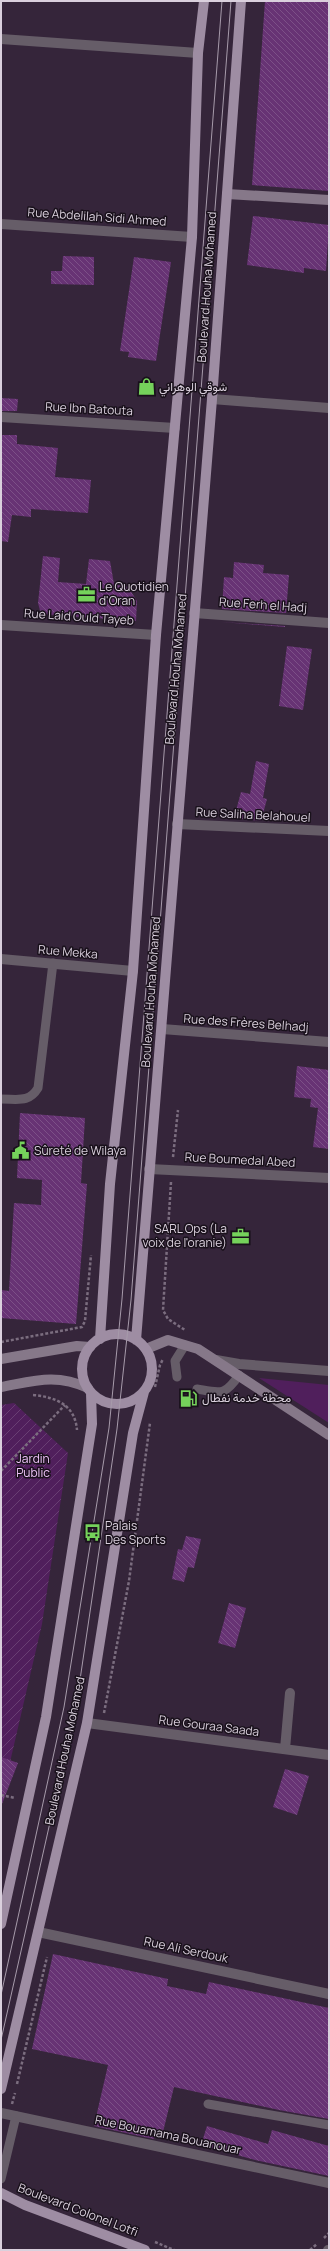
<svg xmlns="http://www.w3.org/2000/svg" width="330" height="2251" viewBox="0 0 330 2251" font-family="Manrope,Vazirmatn,sans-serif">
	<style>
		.green { fill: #501f5c }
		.garden { fill: url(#garden-furrows) }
		.building { fill: url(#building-back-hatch) }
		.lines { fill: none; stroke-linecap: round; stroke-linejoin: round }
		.path { stroke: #7b6d7f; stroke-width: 2.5; stroke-dasharray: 3 2; stroke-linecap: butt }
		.lane { stroke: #665d68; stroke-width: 9 }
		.street { stroke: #665d68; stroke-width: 10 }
		.secondary { stroke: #867889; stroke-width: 10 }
		.primary { stroke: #9e8da3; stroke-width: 10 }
		.tram { stroke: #a79bab; stroke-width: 1 }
		.labels { text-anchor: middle; stroke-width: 3; stroke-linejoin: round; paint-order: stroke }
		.street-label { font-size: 12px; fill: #dad0dd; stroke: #19111b }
		.poi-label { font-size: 12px; fill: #dad0dd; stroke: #19111b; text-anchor: start }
		.park-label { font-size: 12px; fill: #efc3fa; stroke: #19111b }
	</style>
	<defs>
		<pattern id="garden-furrows" width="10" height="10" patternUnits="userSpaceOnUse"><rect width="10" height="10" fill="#501f5c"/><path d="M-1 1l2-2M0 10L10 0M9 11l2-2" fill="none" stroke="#693e73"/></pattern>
		<pattern id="building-back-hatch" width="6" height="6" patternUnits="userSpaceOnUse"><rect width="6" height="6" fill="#673374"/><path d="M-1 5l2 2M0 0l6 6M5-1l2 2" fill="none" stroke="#7c5087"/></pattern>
	</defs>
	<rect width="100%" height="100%" fill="#35253a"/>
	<path class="green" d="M259,1378L329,1385V1423Z"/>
	<path class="garden" d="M14,1403L68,1453L42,1624L1,1801V1405Z"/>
	<path class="building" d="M265,1H329V191L252,185Z
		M253,216L329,225L326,271L304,268V273L247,265Z
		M63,256L94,257V285L51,284V271H62Z
		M134,257L171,262L156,361L128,357L129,352L120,351Z
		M1,398L18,399L17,411H1Z
		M1,435H17V444L58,448L55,477L91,480L88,513L31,509V517L12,515L8,542L1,541Z
		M43,556L60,558L58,582L86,584L89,559L110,561L114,584L128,587L137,601L136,621L41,614L38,603Z
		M234,562L264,565L263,573L289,575L286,613L222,609L224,577L233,578Z
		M221,622L285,626V627Z
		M287,646L312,649L303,710L279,706Z
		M256,761L269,764L263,798L267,799L261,821L234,818L241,792L250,794Z
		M297,1066L329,1070V1149L313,1147L318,1108L310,1107L311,1099L294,1097Z
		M20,1113L85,1118L81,1183L87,1184L76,1324L1,1318V1290L9,1291L14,1203L41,1205L42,1180L17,1178Z
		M186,1536L201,1539L194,1568L188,1567L184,1582L172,1579L178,1549L182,1550Z
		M229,1603L246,1608L235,1648L218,1643Z
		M1,1757L18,1763L2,1804H1Z
		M285,1769L309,1776L297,1815L273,1807Z
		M53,1954L168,1979L167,1986L206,1994L209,1982L329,2008V2119L279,2110L174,2087L163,2132L157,2130L154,2139L94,2126L108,2065L32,2049Z
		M207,2126L268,2144L272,2130L329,2146V2176L255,2160L201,2145Z"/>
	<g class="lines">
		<path class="path" d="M173,1157L178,1110
			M171,1182L163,1310L168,1319L185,1330
			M1,1342L82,1327L85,1321L91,1255
			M155,1387L160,1365L163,1359
			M33,1395C56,1397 75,1405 77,1430
			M1,1471L65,1405
			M104,1713L129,1581L150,1423
			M1,1795L15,1798
			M17,2084L47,1957
			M12,2104L15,2093
			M324,2238L329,2233
			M155,2242L174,2250
			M310,2250L317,2244"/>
		<path class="lane" d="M1,1099C18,1099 29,1103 38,1088L53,963
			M177,1377L175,1361L185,1345
			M197,1389C221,1393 225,1396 239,1375
			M208,2104L329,2125
			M1,2179L16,2116"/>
		<path class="street" d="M1,39L198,53
			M1,224L192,237
			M212,399L329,408
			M1,417L175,428
			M194,613L329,623
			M1,625L156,635
			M177,824L329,831
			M1,959L133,971
			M162,1029L329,1042
			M149,1169L329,1178
			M216,1360L239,1364L329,1371
			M87,1723L329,1755
			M285,1749L290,1693
			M38,1932L329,1994
			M1,2113L329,2183
			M328,2250H329"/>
		<path class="secondary" d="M227,194L329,200
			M146,1349L168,1340L198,1349L329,1435
			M1,1359L77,1346L90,1347
			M1,1387C34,1381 56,1373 88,1388"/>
		<path class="primary" d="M82 1369a35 35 0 1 1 70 0a35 35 0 1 1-70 0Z
			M100,1339L110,1184L133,971L156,635L192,237L198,53L204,1
			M136,1340L212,399L241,1
			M1,1924L46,1717L92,1424L91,1393
			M1,2089L87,1723L133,1433L144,1392
			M1,2193L25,2205L145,2250"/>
		<path class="tram" d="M1,1995L64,1707L109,1428L122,1299L222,1
			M1,2040L76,1707L117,1429L131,1300L231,1"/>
	</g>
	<defs>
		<symbol id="shop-bare" viewBox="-9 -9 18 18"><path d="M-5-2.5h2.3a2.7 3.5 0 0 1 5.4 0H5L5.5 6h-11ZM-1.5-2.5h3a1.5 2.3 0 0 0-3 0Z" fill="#75d25b" stroke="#19111b" stroke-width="2.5" paint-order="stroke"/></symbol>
		<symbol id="office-bare" viewBox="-9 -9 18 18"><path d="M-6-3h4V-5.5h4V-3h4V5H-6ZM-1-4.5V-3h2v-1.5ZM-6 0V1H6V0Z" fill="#75d25b" stroke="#19111b" stroke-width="2.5" paint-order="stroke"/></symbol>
		<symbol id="civic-bare" viewBox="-9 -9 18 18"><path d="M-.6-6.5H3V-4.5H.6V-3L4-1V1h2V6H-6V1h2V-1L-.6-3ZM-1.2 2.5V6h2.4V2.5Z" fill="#75d25b" stroke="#19111b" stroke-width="2.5" paint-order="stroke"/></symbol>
		<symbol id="fuel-bare" viewBox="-9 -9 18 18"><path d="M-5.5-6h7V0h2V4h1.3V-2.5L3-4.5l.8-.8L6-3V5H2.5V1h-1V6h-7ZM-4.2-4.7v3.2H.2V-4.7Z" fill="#75d25b" stroke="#19111b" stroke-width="2.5" paint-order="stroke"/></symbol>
		<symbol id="bus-bare" viewBox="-9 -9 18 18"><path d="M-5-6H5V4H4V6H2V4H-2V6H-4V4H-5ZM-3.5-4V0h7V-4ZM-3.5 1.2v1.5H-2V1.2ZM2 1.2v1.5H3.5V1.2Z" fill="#75d25b" stroke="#19111b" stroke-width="2.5" paint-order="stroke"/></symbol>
	</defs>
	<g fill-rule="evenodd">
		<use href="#shop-bare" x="134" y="374" width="25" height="25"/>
		<use href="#office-bare" x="74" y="582" width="25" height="25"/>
		<use href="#civic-bare" x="8" y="1138" width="25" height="25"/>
		<use href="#office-bare" x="228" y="1224" width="25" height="25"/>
		<use href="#fuel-bare" x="176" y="1386" width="25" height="25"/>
		<use href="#bus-bare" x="80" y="1520" width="25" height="25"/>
	</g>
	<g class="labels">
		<g class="street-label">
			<text transform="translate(97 217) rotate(4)" y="4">Rue Abdelilah Sidi Ahmed</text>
			<text transform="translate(207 287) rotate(-86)" y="4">Boulevard Houha Mohamed</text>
			<text transform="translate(89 409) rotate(3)" y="4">Rue Ibn Batouta</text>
			<text transform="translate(263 605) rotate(4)" y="4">Rue Ferh el Hadj</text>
			<text transform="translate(79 617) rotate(4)" y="4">Rue Laid Ould Tayeb</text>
			<text transform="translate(176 669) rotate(-85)" y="4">Boulevard Houha Mohamed</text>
			<text transform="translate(253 815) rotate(3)" y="4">Rue Saliha Belahouel</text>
			<text transform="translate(68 952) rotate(5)" y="4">Rue Mekka</text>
			<text transform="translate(151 992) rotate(-86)" y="4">Boulevard Houha Mohamed</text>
			<text transform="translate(246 1023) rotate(4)" y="4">Rue des Frères Belhadj</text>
			<text transform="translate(240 1160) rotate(3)" y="4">Rue Boumedal Abed</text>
			<text transform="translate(209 1726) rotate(7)" y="4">Rue Gouraa Saada</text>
			<text transform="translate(65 1751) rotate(-78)" y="4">Boulevard Houha Mohamed</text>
			<text transform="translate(186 1950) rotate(12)" y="4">Rue Ali Serdouk</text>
			<text transform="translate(168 2135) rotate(12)" y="4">Rue Bouamama Bouanouar</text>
			<text transform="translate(78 2210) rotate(21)" y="4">Boulevard Colonel Lotfi</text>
		</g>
		<g class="poi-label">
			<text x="159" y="391">شوقي الوهراني</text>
			<text x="99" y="591">Le Quotidien<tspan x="99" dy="14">d'Oran</tspan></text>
			<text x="34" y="1155">Sûreté de Wilaya</text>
			<text x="227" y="1233" text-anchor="end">SARL Ops (La<tspan x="227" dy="14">voix de l'oranie)</tspan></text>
			<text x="202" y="1402">محطة خدمة نفطال</text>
			<text x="105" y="1530">Palais<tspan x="105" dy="14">Des Sports</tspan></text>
		</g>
		<g class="park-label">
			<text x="33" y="1463">Jardin<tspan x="33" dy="14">Public</tspan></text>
		</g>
	</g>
	<rect width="330" height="2251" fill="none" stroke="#dad0dd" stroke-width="4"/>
</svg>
